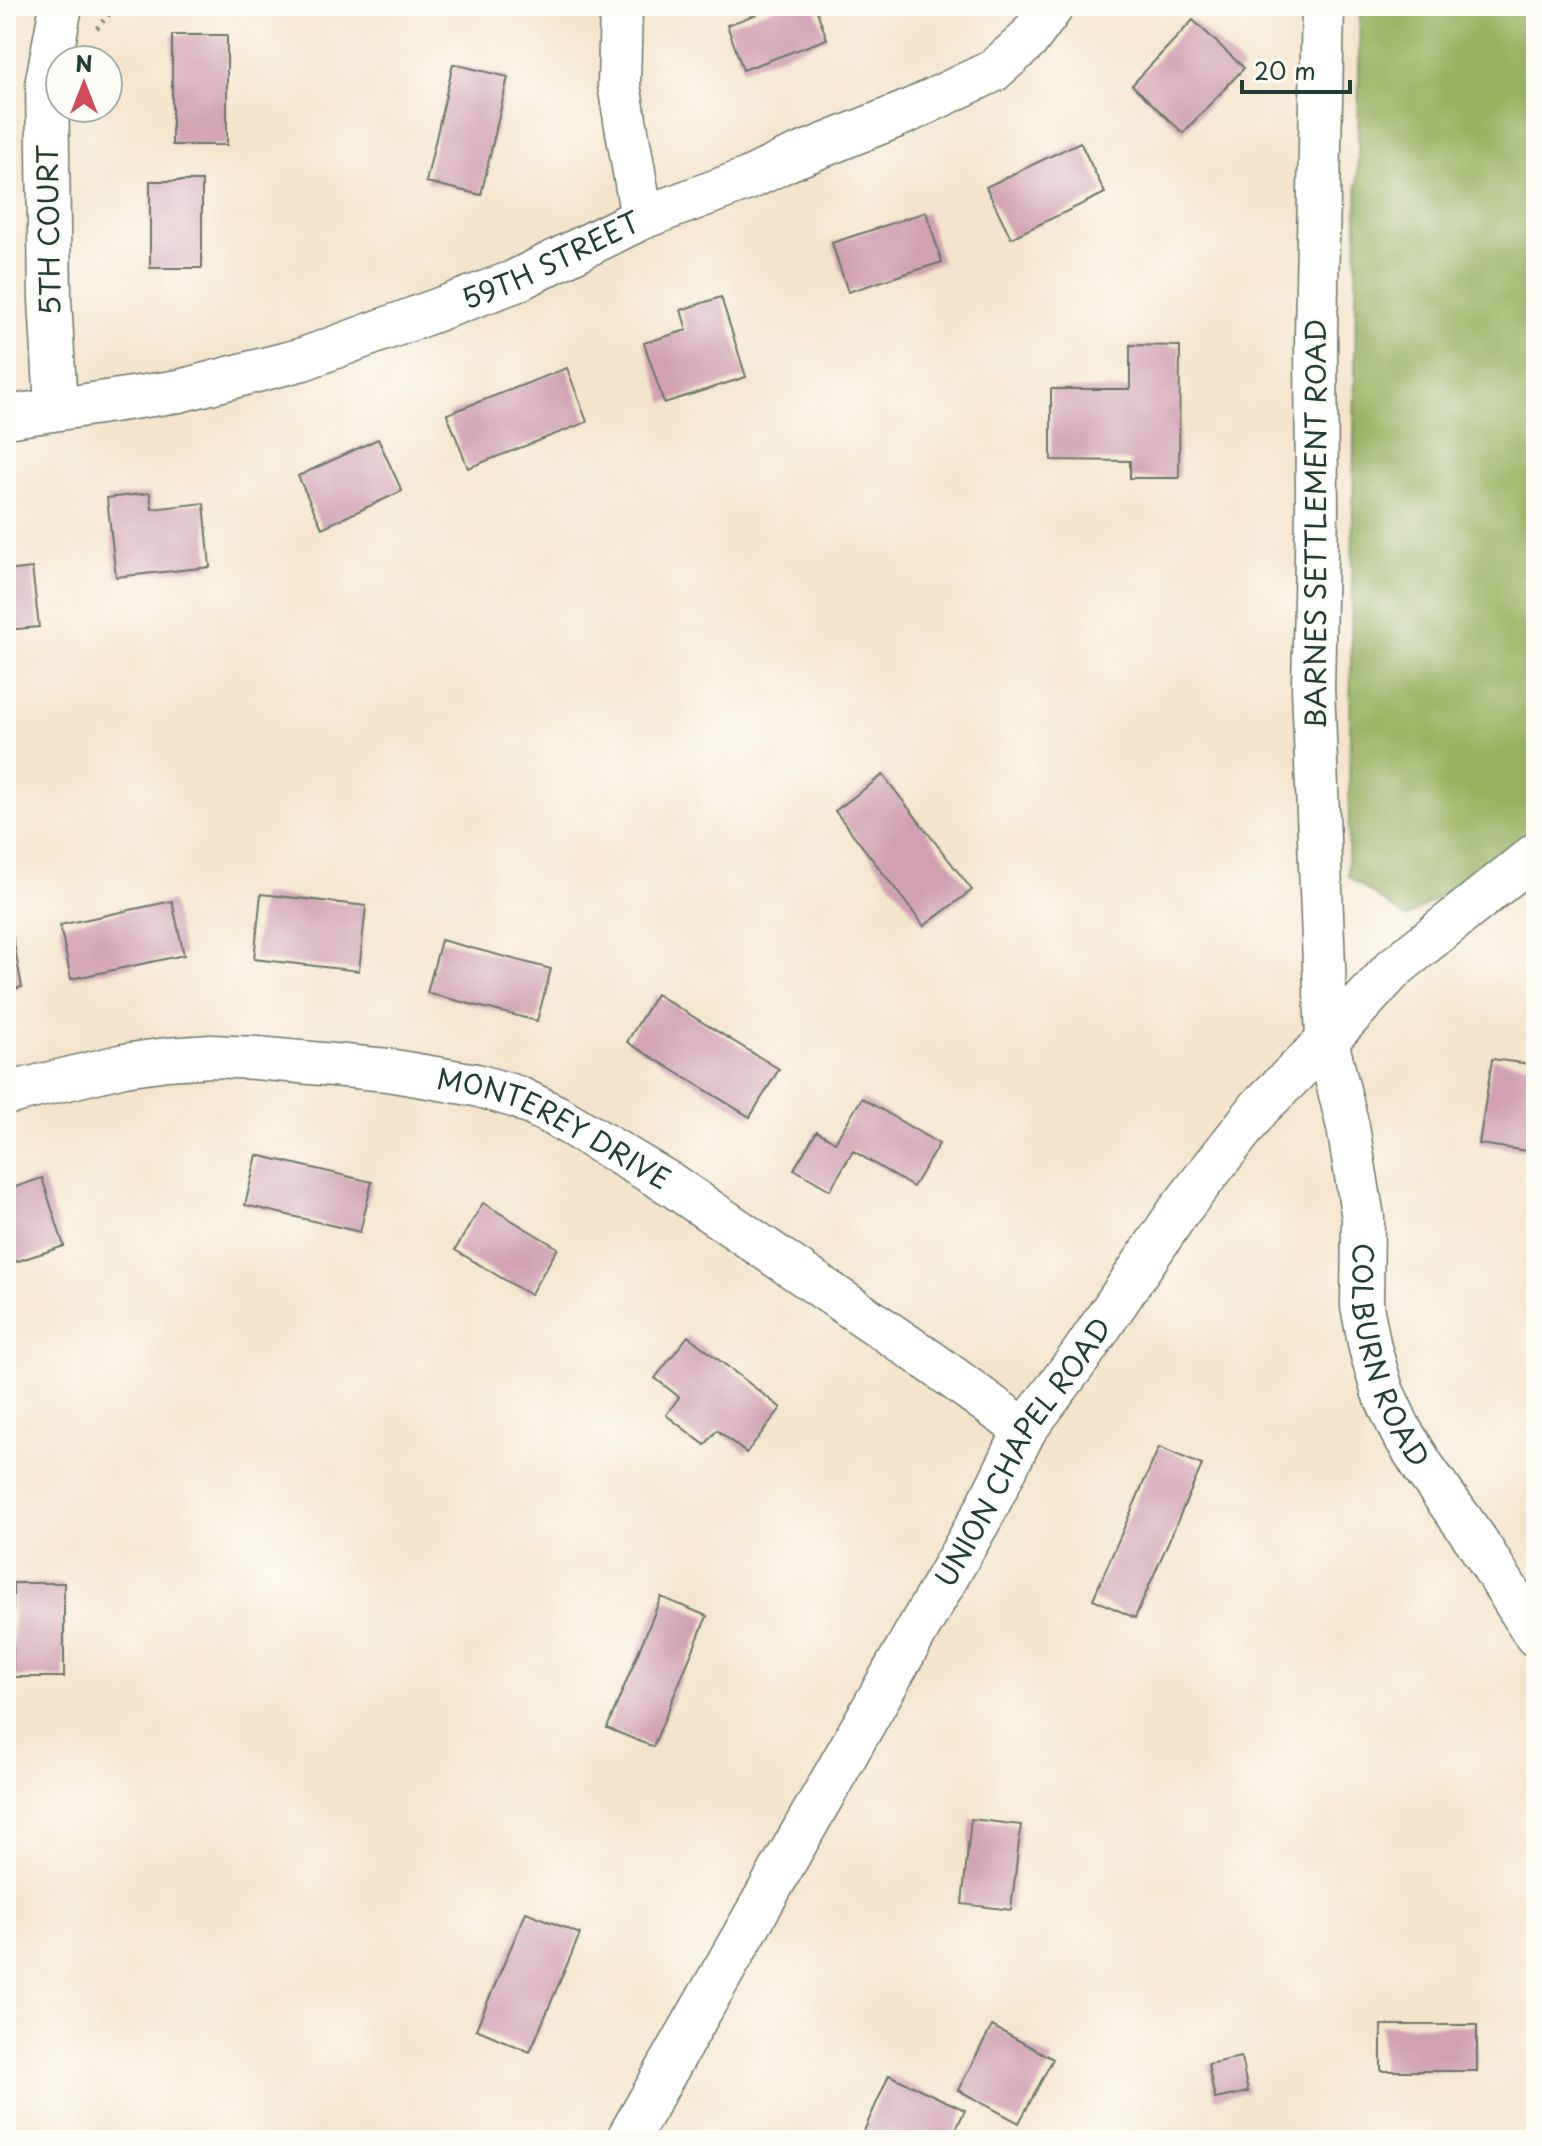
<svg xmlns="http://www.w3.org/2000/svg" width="1542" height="2146" viewBox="0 0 1542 2146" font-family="'Playpen Sans',sans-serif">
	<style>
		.forest { fill: #98b061; stroke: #5c764a; stroke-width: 2 }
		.building { fill: #d1a1b2 }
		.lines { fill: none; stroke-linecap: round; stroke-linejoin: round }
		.minor-casing { stroke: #6a7769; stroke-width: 45 }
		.path { stroke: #6a7769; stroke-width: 5; stroke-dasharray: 2 6; stroke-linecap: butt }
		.minor { stroke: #fff; stroke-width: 42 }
		.labels { text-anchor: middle; stroke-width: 6; stroke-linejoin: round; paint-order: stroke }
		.street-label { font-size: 28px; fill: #1f3d34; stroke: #fdfcf7 }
	</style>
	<rect width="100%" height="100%" fill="#fdfcf7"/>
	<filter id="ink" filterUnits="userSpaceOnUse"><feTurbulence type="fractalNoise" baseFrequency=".0125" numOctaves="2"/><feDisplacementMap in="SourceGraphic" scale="16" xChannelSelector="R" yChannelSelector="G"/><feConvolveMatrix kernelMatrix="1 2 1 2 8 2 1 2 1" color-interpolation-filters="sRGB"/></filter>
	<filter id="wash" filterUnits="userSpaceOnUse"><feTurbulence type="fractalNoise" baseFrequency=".006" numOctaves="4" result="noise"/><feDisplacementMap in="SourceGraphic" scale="32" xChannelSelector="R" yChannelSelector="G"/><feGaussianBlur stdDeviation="1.8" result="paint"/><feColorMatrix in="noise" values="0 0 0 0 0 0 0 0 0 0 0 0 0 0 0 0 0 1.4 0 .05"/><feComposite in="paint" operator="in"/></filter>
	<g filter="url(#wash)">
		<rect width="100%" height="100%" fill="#f4e4cb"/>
		<path class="forest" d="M1360,6H1536V833L1406,918L1348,876Z"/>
		<g id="blocks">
			<path class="building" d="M780,6H815L827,39L743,70L727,25Z
				M1193,20L1244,68L1183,133L1132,85Z
				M172,35H227V145H172Z
				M453,64L508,77L481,195L426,182Z
				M1080,142L1105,193L1011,238L986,187Z
				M150,181H202V268H150Z
				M926,212L942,262L848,292L832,243Z
				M721,297L746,377L664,403L644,343L687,330L681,310Z
				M1130,345L1180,346L1179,478H1130V461L1051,460V389H1130Z
				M567,368L587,422L468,468L447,414Z
				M378,439L402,491L322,528L298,476Z
				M150,493L152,509L204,503L210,567L116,577L107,498Z
				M32,568L39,627L6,630V571Z
				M883,775L972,890L924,926L835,811Z
				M261,894L366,906L359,971L254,959Z
				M172,901L184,955L71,979L60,925Z
				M11,928L22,987L6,991V929Z
				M441,940L551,969L537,1021L427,993Z
				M656,994L779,1069L750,1117L627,1042Z
				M1492,1059L1536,1065V1121L1531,1120L1527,1151L1479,1144Z
				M862,1098L939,1144L913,1187L853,1151L830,1190L794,1169L817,1131L835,1142Z
				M257,1155L372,1182L360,1232L245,1205Z
				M42,1178L64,1246L6,1265V1190Z
				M483,1203L558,1248L530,1295L455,1250Z
				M688,1336L781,1408L746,1453L717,1430L705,1445L666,1415L679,1397L655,1378Z
				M1159,1447L1202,1465L1135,1618L1093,1599Z
				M13,1583H64V1677H13Z
				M661,1597L707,1616L653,1747L607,1728Z
				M971,1819L1021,1825L1011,1910L962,1904Z
				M526,1912L580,1934L530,2052L476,2029Z
				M1381,2025H1477V2071H1381Z
				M992,2026L1053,2059L1019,2123L958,2090Z
				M1241,2057L1248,2092L1215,2099L1208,2064Z
				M889,2075L965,2110L951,2140H860Z"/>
		</g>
	</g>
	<g filter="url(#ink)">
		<use href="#blocks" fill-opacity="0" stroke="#6a7769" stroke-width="2"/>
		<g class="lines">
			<defs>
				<g id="minor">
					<path d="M621,6L619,85L642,218"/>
					<path id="s1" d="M1323,6L1316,334L1317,511L1313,687L1327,1041L1348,1127L1363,1218L1362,1306L1370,1348L1382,1390L1401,1431L1424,1468L1476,1540L1536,1636"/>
					<path d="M56,408L50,299L47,80L61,6"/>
					<path id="s2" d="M6,417L179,391L303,359L513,282L642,218L748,179L785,161L907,112L993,71L1027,41L1053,6"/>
					<path id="s3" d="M6,1094L124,1065L167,1059L211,1056L256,1058L388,1070L476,1085L517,1097L558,1117L672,1185L927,1359L1025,1430"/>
					<path id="s4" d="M627,2140L985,1511L1025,1430L1080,1357L1178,1212L1260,1107L1327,1041L1394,968L1536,854"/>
				</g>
			</defs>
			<use href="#minor" class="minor-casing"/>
			<path class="path" d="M97,28L116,6"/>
			<use href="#minor" class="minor"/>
		</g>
	</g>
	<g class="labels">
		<g class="street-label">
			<text transform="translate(49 230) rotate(-91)" y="10">5TH COURT</text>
			<text dy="10" stroke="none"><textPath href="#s2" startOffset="570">59TH STREET</textPath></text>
			<text transform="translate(1316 524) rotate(-90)" y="10">BARNES SETTLEMENT ROAD</text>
			<text dy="10" stroke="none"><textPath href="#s3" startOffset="564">MONTEREY DRIVE</textPath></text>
			<text dy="10" stroke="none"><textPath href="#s1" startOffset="1358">COLBURN ROAD</textPath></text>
			<text dy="10" stroke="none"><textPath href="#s4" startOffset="794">UNION CHAPEL ROAD</textPath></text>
		</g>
	</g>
	<rect width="1542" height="2146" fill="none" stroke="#fdfcf7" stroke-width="32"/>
	<g transform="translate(84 84)"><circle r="38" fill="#fdfcf7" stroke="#a4b0a9" stroke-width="2"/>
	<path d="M0-6L14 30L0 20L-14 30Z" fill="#d1495b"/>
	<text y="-12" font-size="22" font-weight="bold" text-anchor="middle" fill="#1f3d34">N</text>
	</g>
	<path d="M1242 80v12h108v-12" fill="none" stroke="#1f3d34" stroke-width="4"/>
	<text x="1254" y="80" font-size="24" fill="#1f3d34" stroke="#fdfcf7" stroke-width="6" paint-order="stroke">20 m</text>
</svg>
